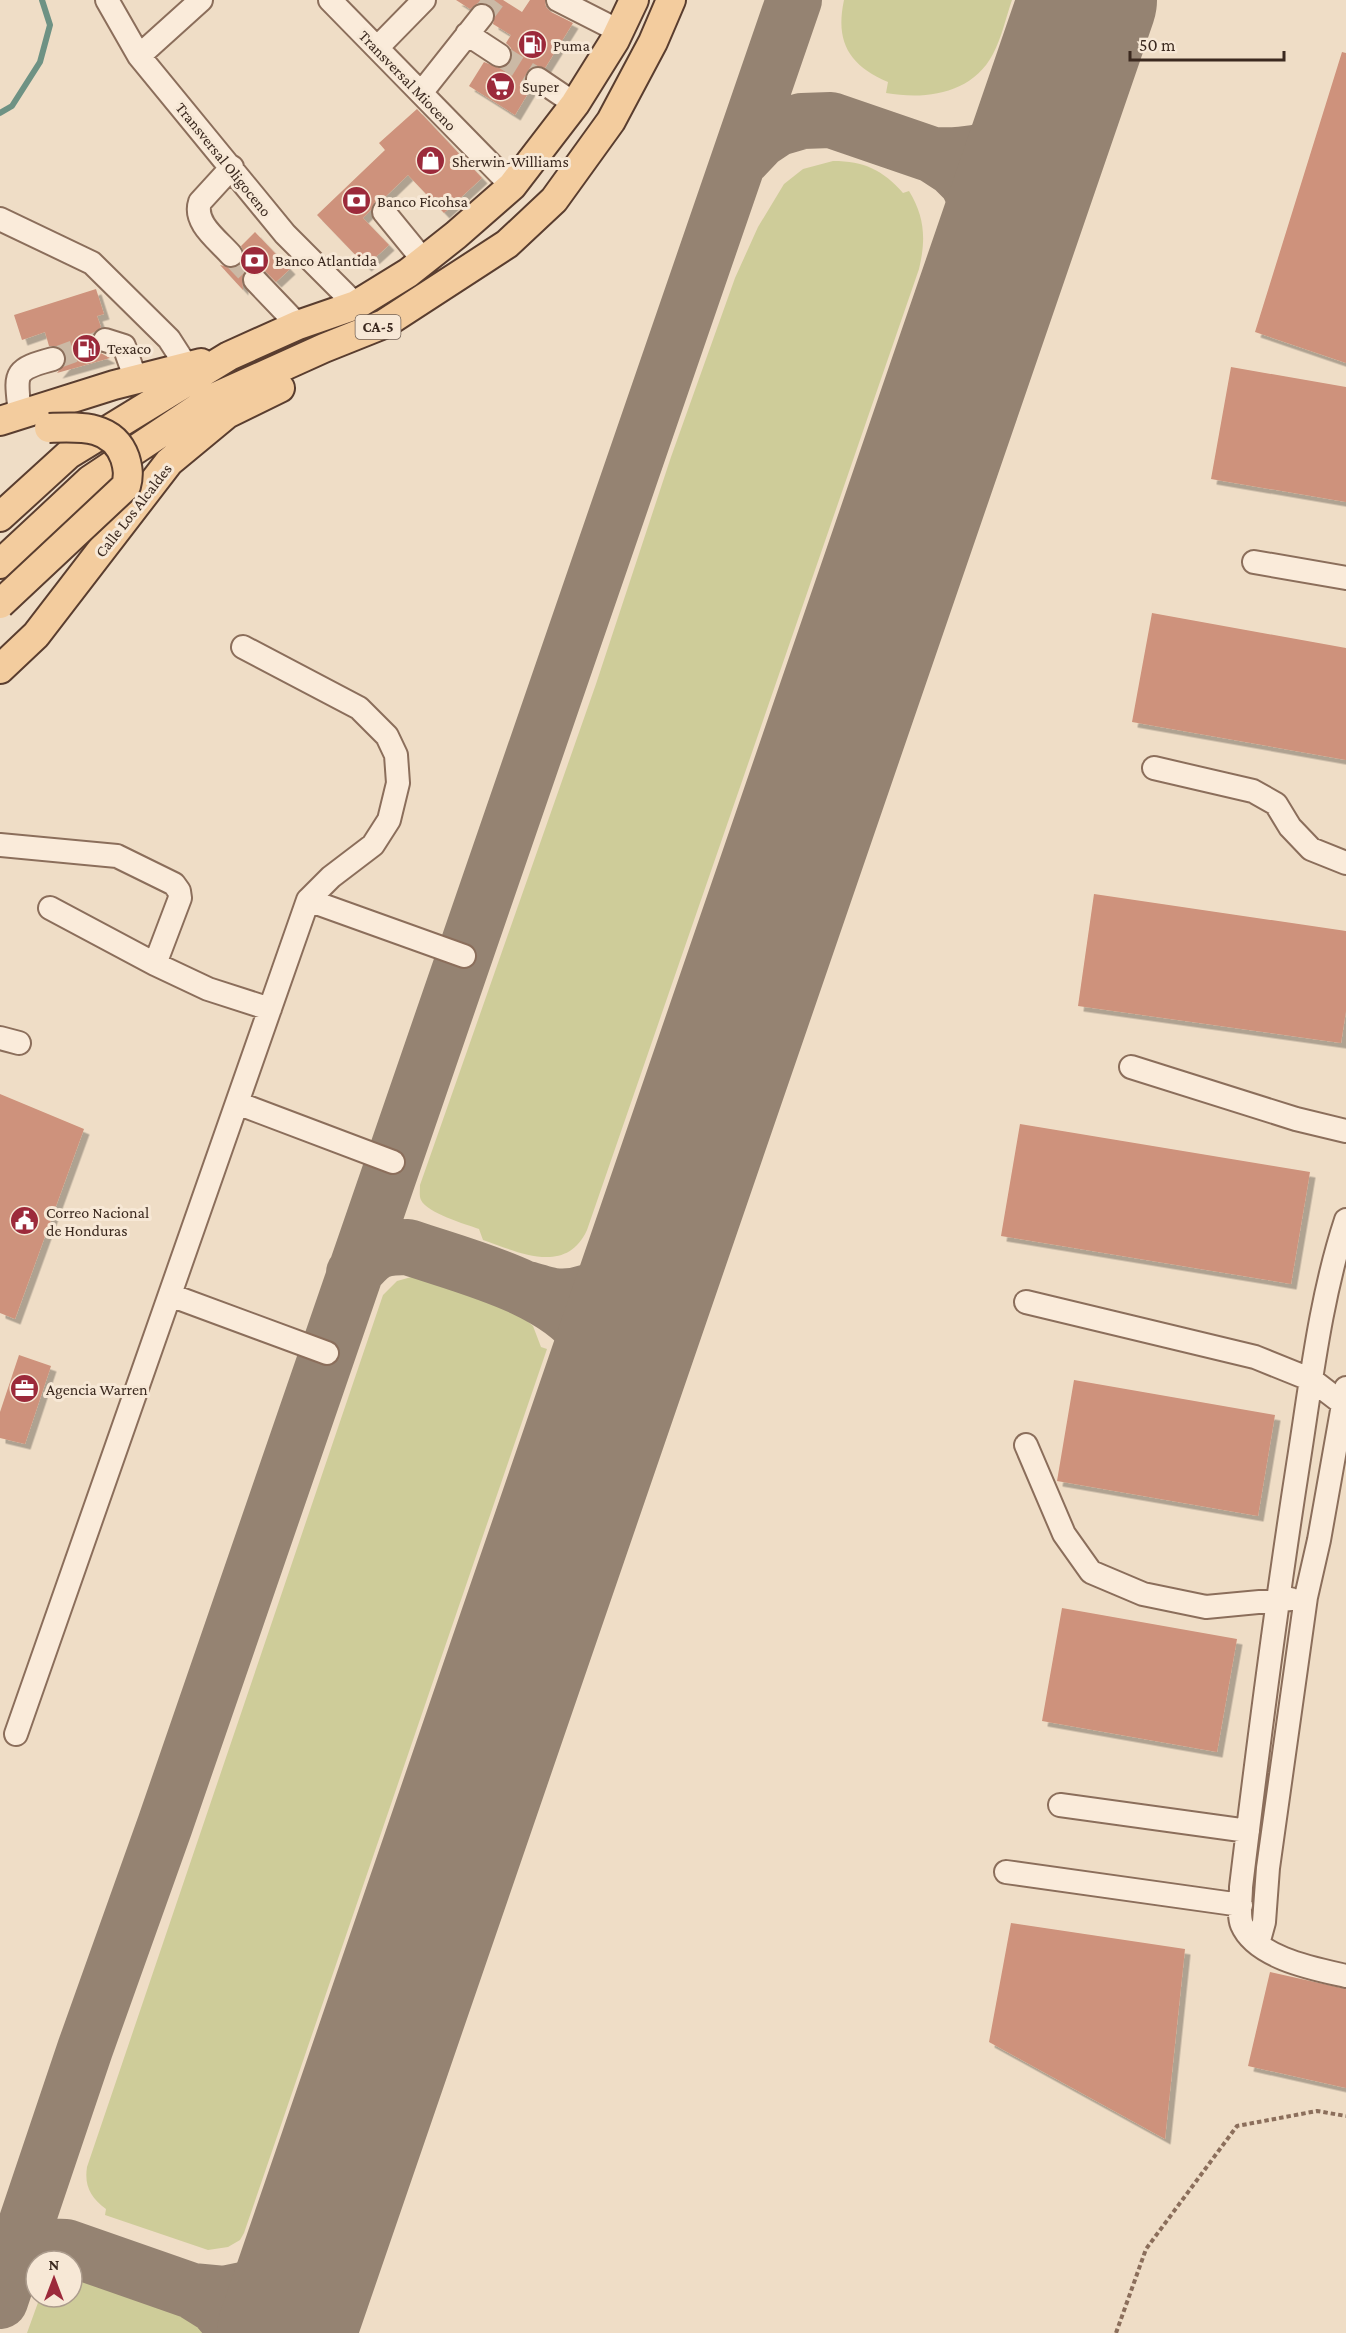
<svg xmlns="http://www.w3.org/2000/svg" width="1346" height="2333" viewBox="0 0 1346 2333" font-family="'Crimson Pro',serif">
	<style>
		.green { fill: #cecc99 }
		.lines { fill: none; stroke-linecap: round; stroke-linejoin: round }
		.stream { stroke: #6e9284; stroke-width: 6 }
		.taxiway { stroke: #958372; stroke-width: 56 }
		.runway { stroke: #958372; stroke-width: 138 }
		.building { fill: #ce927b; filter: url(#shadow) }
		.minor-tunnel { stroke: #cbb9a5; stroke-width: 22; stroke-dasharray: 22 11; stroke-linecap: butt }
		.minor-casing { stroke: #8b6e5b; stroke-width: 26 }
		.major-casing { stroke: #593d2f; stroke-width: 32 }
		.path { stroke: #8b6e5b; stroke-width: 4; stroke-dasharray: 4.5 3; stroke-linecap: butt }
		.minor { stroke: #faebda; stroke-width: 22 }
		.major { stroke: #f3cc9e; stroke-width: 28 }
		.major-bridge-casing { stroke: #593d2f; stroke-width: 32; stroke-linecap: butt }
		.major-bridge { stroke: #f3cc9e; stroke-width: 28 }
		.labels { text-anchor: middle; stroke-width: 6; stroke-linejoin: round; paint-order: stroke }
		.shield { fill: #f7e8d6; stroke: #736256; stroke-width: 1.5 }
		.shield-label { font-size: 15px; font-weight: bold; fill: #3b291f }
		.poi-label { font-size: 16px; fill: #3b291f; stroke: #f7e8d6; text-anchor: start }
		.street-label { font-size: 16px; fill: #3b291f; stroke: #f7e8d6 }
	</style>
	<defs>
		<filter id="shadow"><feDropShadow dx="5.5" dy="5.5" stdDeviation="0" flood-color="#0004"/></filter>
	</defs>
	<rect width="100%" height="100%" fill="#efddc6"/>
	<path class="green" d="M844,0H1012C1006,17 1002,37 993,54C972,94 926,100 886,93L888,82C849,65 835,42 844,0Z
		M833,161C864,161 883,170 903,193L909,191C925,217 926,240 919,269L587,1230C566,1276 518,1252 483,1240L479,1229C465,1224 427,1213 421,1200C419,1196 420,1190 420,1185L596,684L671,457L735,278L758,227L784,184L803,169Z
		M415,1276L429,1277L516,1311L533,1326L541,1347L547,1349L244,2233L240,2240L228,2247L208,2250L105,2215L106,2209C91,2198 84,2186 87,2167L383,1295L397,1281Z
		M100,2275L183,2305L198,2319L203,2333H27L40,2297H72V2276L97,2281Z"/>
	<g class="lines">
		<path class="stream" d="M0,113L12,106L40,62L50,25L42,0"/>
		<path class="taxiway" d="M933,155C995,158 1016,141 1055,95
			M739,162L760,140L778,128L802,121L831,120L933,155L953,168L967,182L990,230L998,262
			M354,1273C373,1251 378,1247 408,1247C466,1267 553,1287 590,1338C605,1358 602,1386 603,1409
			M527,1289C536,1291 545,1295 554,1296C600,1301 636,1265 663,1235
			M14,2262L29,2250L41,2246L66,2247L192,2291L216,2306L239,2333
			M192,2291L224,2294L248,2289L273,2278L296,2261L330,2205
			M0,2301L85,2049L165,1825L794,0"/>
		<path class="runway" d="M286,2333L1088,0"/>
	</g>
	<path class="building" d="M456,0H503L522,12L530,0H545L546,7L551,12L573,23L545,68L533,67L527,72L526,84L530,90L515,115L469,86L484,62L499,68L510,63L512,55L511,48L506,43L511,35L493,24L495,12L490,5L478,3L470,9Z
		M1342,52L1346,53V363L1255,332Z
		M417,109L482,178L444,213L408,175L383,199L375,202L371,210L363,218L389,245L366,266L317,215L385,150L379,143Z
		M255,232L290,269L276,282L264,270L258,267H251L242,276L243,290L220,265L233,268L241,264L244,253L241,246Z
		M96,289L104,314L97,316L101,327L92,335V342L95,350L110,358L57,373L66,362L63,350L57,346H49L45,332L22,340L14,315Z
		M1231,367L1346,387V502L1211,479Z
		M1152,613L1346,648V760L1132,722Z
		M1094,894L1346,931V1011L1341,1043L1078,1006Z
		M0,1094L84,1129L15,1319L0,1313Z
		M1020,1124L1310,1172L1291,1284L1001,1236Z
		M19,1355L51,1366L25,1444L0,1438V1412Z
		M1074,1380L1275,1415L1258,1516L1057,1481Z
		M1062,1608L1237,1639L1217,1752L1042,1721Z
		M1011,1923L1185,1949L1165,2139L989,2042Z
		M1270,1972L1346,1989V2088L1248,2066Z"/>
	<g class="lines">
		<path class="minor-tunnel" d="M482,16L494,0
			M499,55L538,79
			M231,255L255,280
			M53,359L105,340"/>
		<defs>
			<path id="minor" d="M107,0L139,56L285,234L356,305
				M330,0L512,186
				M558,0L619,31
				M467,34L499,55
				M377,48L424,0
				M139,56L201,0
				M538,79L575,104
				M421,93L482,16
				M384,212L424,261
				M0,219L92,263L169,339L187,367
				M231,255C218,240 193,223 200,202L232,167
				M255,280L298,325
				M105,340L124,346L136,380
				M20,414C16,374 11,370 53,359
				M1254,562L1346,578
				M1154,768L1253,791L1276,804L1290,827L1311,849L1346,863
				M0,845L117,856L174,884L179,891L180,898L155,964
				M308,900L464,956
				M50,908L155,964L208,989L270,1009
				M0,1038L19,1043
				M1131,1067L1296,1119L1346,1131
				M237,1103L393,1162
				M1346,1220C1320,1299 1311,1383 1298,1465C1276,1606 1258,1746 1241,1887C1241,1899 1238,1915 1242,1925C1256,1958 1315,1969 1346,1976
				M170,1295L327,1353
				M1026,1302L1255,1357L1312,1380L1346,1406
				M1026,1445L1064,1534L1091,1572L1143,1594L1206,1607L1291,1599
				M16,1734L308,900L331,877L373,845L389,820L398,783L396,755L387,736L359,708L243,647
				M1060,1805L1248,1831
				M1006,1872L1241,1905
				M1258,1944L1264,1922L1268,1868L1306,1597L1319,1540L1346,1388"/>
			<path id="major" d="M0,421L114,385L201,363
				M0,517L69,454L229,356L298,325L356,305L408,273L456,235L512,186L575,104L615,40L634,0
				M0,564L90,480L213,398L324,348L384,324L507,244L554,200L611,121L653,42L671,0
				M0,669L36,635L169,462L227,414L280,388"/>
		</defs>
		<use href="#minor" class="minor-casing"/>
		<use href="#major" class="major-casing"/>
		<path class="path" d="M1116,2333L1146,2249L1237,2126L1317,2111L1346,2116"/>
		<use href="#minor" class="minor"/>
		<use href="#major" class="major"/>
		<defs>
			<path id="major-bridge" d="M0,604L126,486C129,475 128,468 125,458C113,424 79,427 49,428"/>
		</defs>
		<use href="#major-bridge" class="major-bridge-casing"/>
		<use href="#major-bridge" class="major-bridge"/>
	</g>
	<defs>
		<symbol id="fuel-disc" viewBox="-11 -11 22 22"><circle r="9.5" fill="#9c2a3b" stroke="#f7e8d6"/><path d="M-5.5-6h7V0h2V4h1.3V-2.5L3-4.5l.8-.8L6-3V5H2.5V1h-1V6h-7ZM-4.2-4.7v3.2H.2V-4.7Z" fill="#fff"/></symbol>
		<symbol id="supermarket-disc" viewBox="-11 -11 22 22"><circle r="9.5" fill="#9c2a3b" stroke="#f7e8d6"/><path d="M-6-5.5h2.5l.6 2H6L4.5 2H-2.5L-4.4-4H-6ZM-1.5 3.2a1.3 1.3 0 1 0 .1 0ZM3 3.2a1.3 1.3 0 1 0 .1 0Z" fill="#fff"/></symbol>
		<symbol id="shop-disc" viewBox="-11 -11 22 22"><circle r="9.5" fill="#9c2a3b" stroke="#f7e8d6"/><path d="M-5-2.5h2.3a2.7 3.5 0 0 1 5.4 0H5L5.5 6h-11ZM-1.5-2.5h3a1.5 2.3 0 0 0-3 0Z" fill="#fff"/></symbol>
		<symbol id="bank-disc" viewBox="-11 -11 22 22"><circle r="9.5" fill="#9c2a3b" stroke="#f7e8d6"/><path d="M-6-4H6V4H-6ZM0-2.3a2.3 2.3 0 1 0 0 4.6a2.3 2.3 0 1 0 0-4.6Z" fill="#fff"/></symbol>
		<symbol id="civic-disc" viewBox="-11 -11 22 22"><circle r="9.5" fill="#9c2a3b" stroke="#f7e8d6"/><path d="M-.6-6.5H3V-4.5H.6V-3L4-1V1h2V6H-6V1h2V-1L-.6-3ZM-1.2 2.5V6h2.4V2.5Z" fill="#fff"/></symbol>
		<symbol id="office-disc" viewBox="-11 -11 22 22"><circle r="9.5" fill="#9c2a3b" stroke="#f7e8d6"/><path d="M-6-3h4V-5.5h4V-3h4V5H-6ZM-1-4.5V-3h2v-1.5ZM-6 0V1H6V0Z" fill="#fff"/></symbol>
	</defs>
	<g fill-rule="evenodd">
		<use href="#fuel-disc" x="516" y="28" width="33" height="33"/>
		<use href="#supermarket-disc" x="484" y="70" width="33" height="33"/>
		<use href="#shop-disc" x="414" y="144" width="33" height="33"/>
		<use href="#bank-disc" x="340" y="184" width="33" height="33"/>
		<use href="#bank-disc" x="238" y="244" width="33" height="33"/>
		<use href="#fuel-disc" x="70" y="332" width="33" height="33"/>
		<use href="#civic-disc" x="8" y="1204" width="33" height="33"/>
		<use href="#office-disc" x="8" y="1372" width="33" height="33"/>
	</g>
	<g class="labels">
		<rect class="shield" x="355.5" y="315" width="45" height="24" rx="4.5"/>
		<g class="shield-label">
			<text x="378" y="332">CA-5</text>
		</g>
		<g class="poi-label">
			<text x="553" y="51">Puma</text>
			<text x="522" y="92">Super</text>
			<text x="452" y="167">Sherwin-Williams</text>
			<text x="377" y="207">Banco Ficohsa</text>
			<text x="275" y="266">Banco Atlantida</text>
			<text x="107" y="354">Texaco</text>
			<text x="46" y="1218">Correo Nacional<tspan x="46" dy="18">de Honduras</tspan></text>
			<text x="46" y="1395">Agencia Warren</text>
		</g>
		<g class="street-label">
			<text transform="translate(408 80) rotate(46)" y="6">Transversal Mioceno</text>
			<text transform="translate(224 159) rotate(51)" y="6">Transversal Oligoceno</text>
			<text transform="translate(133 510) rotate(-52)" y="6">Calle Los Alcaldes</text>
		</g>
	</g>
	<g transform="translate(54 2279)"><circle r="28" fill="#f7e8d6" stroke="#ac9c8d" stroke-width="1.5"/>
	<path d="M0-4.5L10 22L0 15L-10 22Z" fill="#9c2a3b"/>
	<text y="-9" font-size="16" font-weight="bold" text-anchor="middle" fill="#3b291f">N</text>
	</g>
	<path d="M1130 51v9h154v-9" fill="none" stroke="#3b291f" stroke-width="3"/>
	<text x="1139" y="51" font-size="18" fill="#3b291f" stroke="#f7e8d6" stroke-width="4.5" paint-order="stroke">50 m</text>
</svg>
